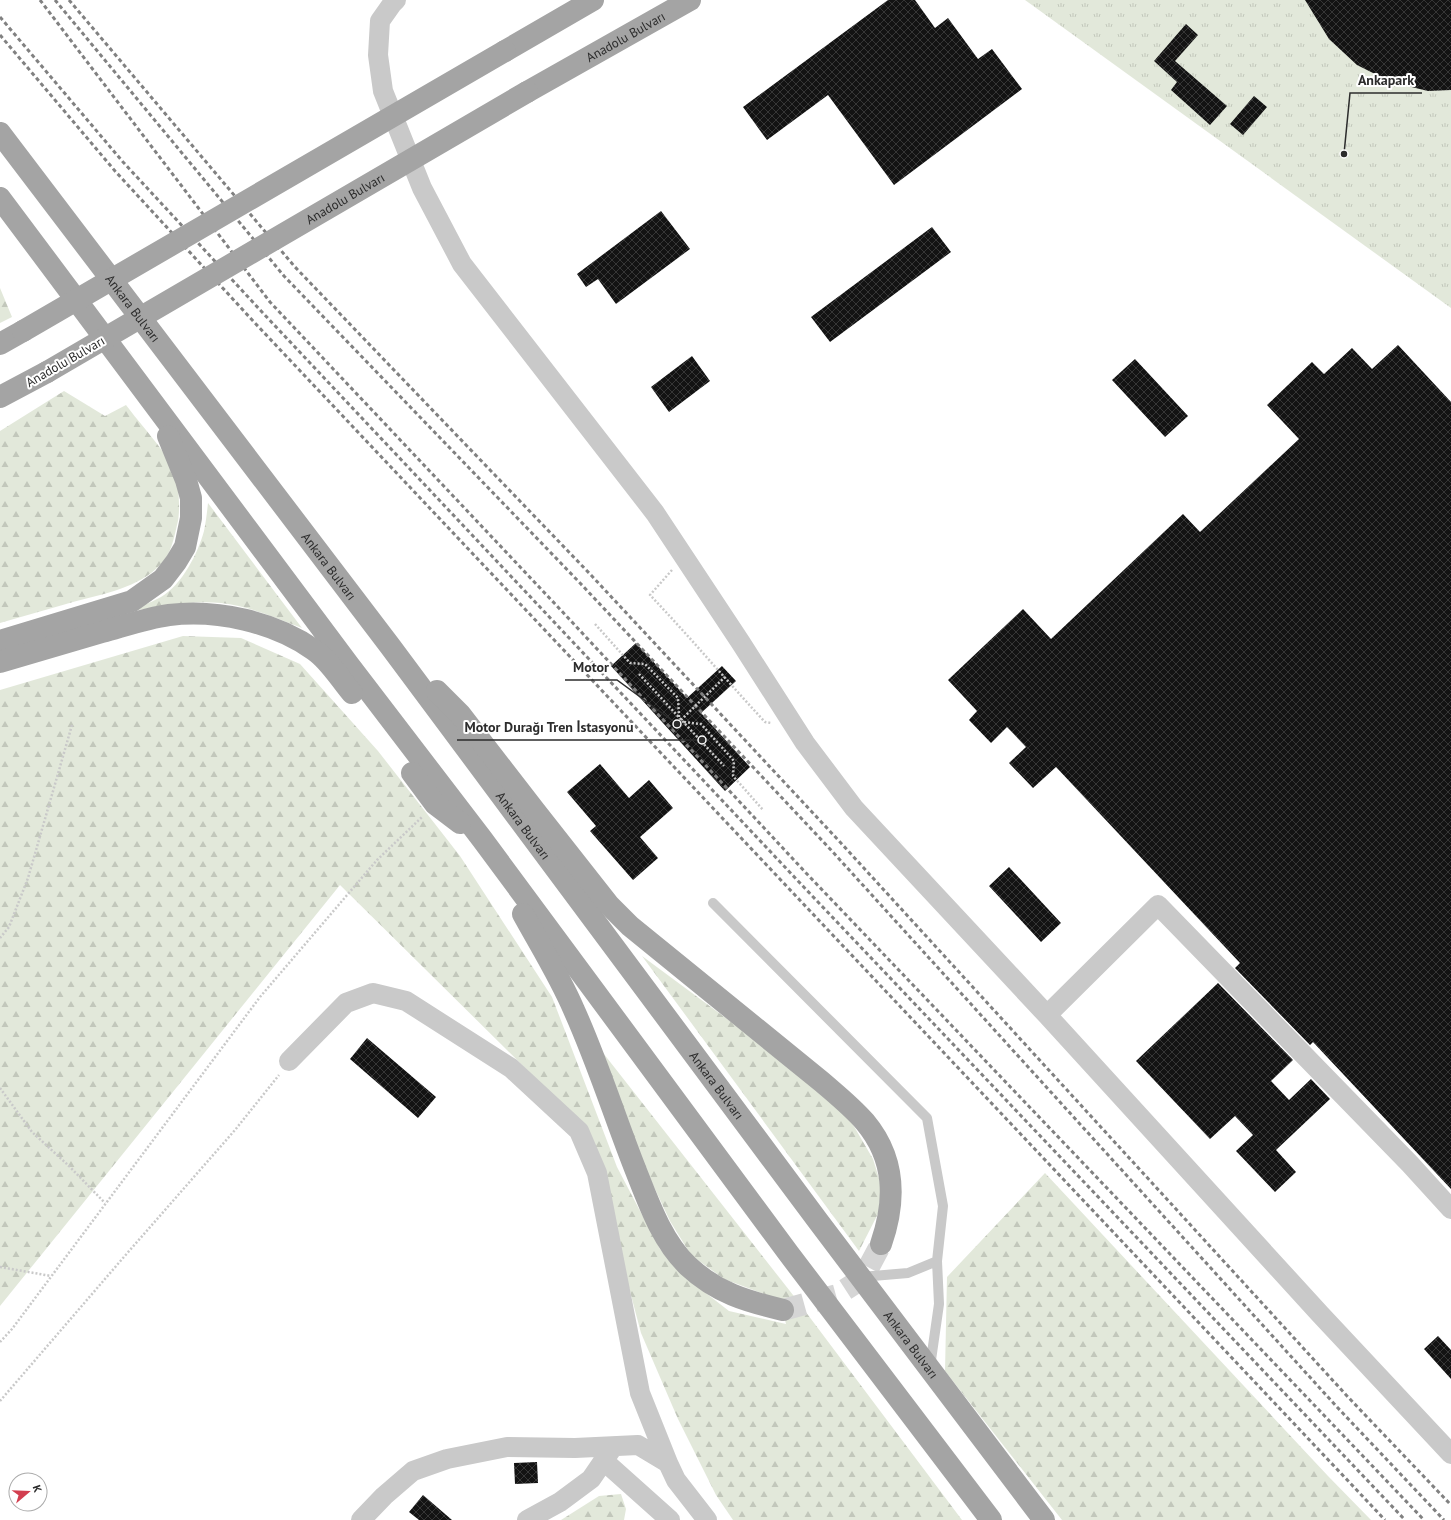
<svg xmlns="http://www.w3.org/2000/svg" width="1451" height="1520" viewBox="0 0 1451 1520" font-family="'PT Sans',sans-serif">
	<style>
		.forest { fill: url(#forest-firs) }
		.park { fill: url(#park-tufts) }
		.building { fill: url(#building-cross-hatch) }
		.lines { fill: none; stroke-linecap: round; stroke-linejoin: round }
		.primary-tunnel { stroke: #d5d5d5; stroke-width: 22; stroke-dasharray: 22 11; stroke-linecap: butt }
		.path { stroke: #c9c9c9; stroke-width: 2.5; stroke-dasharray: 2 2; stroke-linecap: butt }
		.service { stroke: #c9c9c9; stroke-width: 10 }
		.minor { stroke: #c9c9c9; stroke-width: 20 }
		.primary { stroke: #a4a4a4; stroke-width: 22 }
		.rail { stroke: #818181; stroke-width: 3; stroke-dasharray: 4 3; stroke-linecap: butt }
		.path-bridge { stroke: #c9c9c9; stroke-width: 2.5; stroke-dasharray: 2 2; stroke-linecap: butt }
		.primary-bridge { stroke: #a4a4a4; stroke-width: 22 }
		.labels { text-anchor: middle; stroke-width: 4; stroke-linejoin: round; paint-order: stroke }
		.street-label { font-size: 13px; fill: #2c2c2c; stroke: #fff }
		.leader { fill: none; stroke: #2c2c2c; stroke-width: 1.5 }
		.callout-dot { fill: #2c2c2c; stroke: #fff; stroke-width: 1.5 }
		.callout-label { font-size: 14px; text-anchor: middle; font-weight: bold; fill: #2c2c2c; stroke: #fff; stroke-width: 4; stroke-linejoin: round; paint-order: stroke }
	</style>
	<defs>
		<pattern id="forest-firs" width="22" height="20" patternUnits="userSpaceOnUse"><rect width="22" height="20" fill="#e2e8da"/><path d="M5 1l3.5 6h-7zM16 11l3.5 6h-7z" fill="#c2c7bb"/></pattern>
		<pattern id="park-tufts" width="24" height="20" patternUnits="userSpaceOnUse"><rect width="24" height="20" fill="#e2e8da"/><path d="M3 7l-1-3M5 7V3M7 7l1-3M15 17l-1-3M17 17v-4M19 17l1-3" fill="none" stroke="#c2c7bb"/></pattern>
		<pattern id="building-cross-hatch" width="8" height="8" patternUnits="userSpaceOnUse"><rect width="8" height="8" fill="#131313"/><path d="M0 0l8 8M0 8l8-8" fill="none" stroke="#363636"/></pattern>
	</defs>
	<rect width="100%" height="100%" fill="#fff"/>
	<path class="forest" d="M0,288L12,317L0,323Z
		M64,391L105,416L126,405C140,424 163,448 173,468C179,481 181,512 177,525C174,538 171,554 161,564C139,588 103,594 73,602C49,609 24,616 0,623V431Z
		M208,503L302,628C276,618 249,606 221,603C189,600 158,607 127,612C138,607 150,603 161,597C182,585 198,553 204,531C206,522 207,512 208,503Z
		M183,636L241,638L300,664L378,751L460,856L552,997L617,1167L660,1249L693,1283L729,1311L786,1324L780,1300L724,1279L691,1255L670,1221L638,1153L600,1049L793,1295L962,1520H733L716,1495L678,1419L641,1333L587,1129L340,885L0,1306V690Z
		M642,956L765,1047L848,1116L873,1159L882,1188V1206L859,1251Z
		M1045,1173L1328,1476L1371,1520H1062L945,1371L947,1277Z
		M621,1494L626,1509L624,1520H561L599,1496Z"/>
	<path class="park" d="M1025,0H1451V308Z"/>
	<path class="building" d="M888,0H915L935,28L948,18L978,59L992,49L1022,89L894,185L828,95L767,140L743,107Z
		M1305,0H1451V90L1428,91L1391,82L1357,65L1329,39Z
		M1186,24L1198,35L1175,61L1227,106L1210,125L1171,90L1177,82L1154,61Z
		M1254,96L1267,107L1243,135L1230,124Z
		M661,211L690,249L616,304L598,279L586,287L577,274Z
		M932,227L951,252L830,342L811,317Z
		M1398,345L1451,402V1189L1313,1042L1310,1045L1235,968L1240,963L1056,767L1033,788L1009,763L1026,747L1007,727L991,743L969,720L977,711L948,680L1023,609L1051,639L1183,514L1200,532L1299,439L1267,405L1312,362L1324,374L1352,348L1372,369Z
		M692,356L710,381L669,412L651,387Z
		M1135,359L1188,416L1165,437L1112,380Z
		M636,643L687,698L722,666L736,681L701,713L750,767L725,791L611,666Z
		M600,764L629,798L649,780L673,808L640,837L658,858L633,880L590,831L596,826L567,792Z
		M1009,867L1061,923L1041,942L989,886Z
		M1218,983L1293,1060L1271,1081L1289,1100L1311,1079L1330,1099L1276,1150L1296,1172L1275,1192L1236,1151L1253,1135L1235,1116L1210,1139L1136,1061Z
		M367,1038L436,1097L418,1118L350,1059Z
		M1438,1336L1451,1350V1379L1424,1349Z
		M537,1462L538,1483L515,1484L514,1463Z
		M423,1495L452,1520H419L409,1512Z"/>
	<g class="lines">
		<path class="primary-tunnel" d="M783,1310L837,1295L863,1278L881,1244"/>
		<path class="path" d="M672,570L650,595C689,636 726,680 765,722L771,723
			M595,624L630,663L645,664L678,698L679,717
			M639,674L724,766
			M684,722L701,724L734,761L733,776L763,810
			M0,938L9,927L28,878L72,725
			M0,1088L32,1132L69,1166L105,1203
			M0,1267L51,1276
			M0,1342L12,1329L260,997L377,860L422,817
			M0,1401L123,1258L235,1130L279,1075"/>
		<path class="service" d="M713,903L927,1118L943,1206L937,1261L939,1304L930,1367
			M861,1277L908,1273L937,1261"/>
		<path class="minor" d="M396,0L392,4L380,21L378,55L383,91L422,188L462,264L655,513L741,643L805,743L854,808L1047,1015L1320,1314L1451,1454
			M1047,1015L1158,905L1410,1164L1451,1209
			M289,1061L346,1003L373,993L406,1001L511,1068L579,1131L597,1173L640,1393L668,1463L676,1480L707,1520
			M604,1461L670,1520
			M361,1520L384,1496L413,1471L447,1459L507,1447L575,1448L638,1445L668,1463
			M527,1520L560,1502L591,1479L613,1447"/>
		<g class="primary">
			<path d="M505,51L593,0"/>
			<path id="s1" d="M527,92L690,0"/>
			<path id="s2" d="M0,133L390,646L818,1221L1044,1520"/>
			<path d="M0,198L349,665L482,839L789,1254L991,1520"/>
			<path d="M0,344L23,331"/>
			<path d="M0,397L47,372"/>
			<path d="M0,641L132,601L163,579L176,562L185,547L191,518V498L186,480L168,436"/>
			<path d="M0,662C34,652 68,642 102,632C124,626 147,618 169,615C217,609 275,622 314,650C329,660 340,679 352,693"/>
			<path d="M437,691L460,714L535,811L609,905L630,926L822,1082C837,1095 852,1107 865,1122C896,1159 896,1201 881,1244"/>
			<path d="M412,773L435,804L460,823"/>
			<path d="M523,914C540,945 560,977 574,1010C598,1063 615,1118 636,1171C649,1204 662,1241 688,1266C717,1293 746,1301 783,1310"/>
		</g>
		<path class="rail" d="M40,0L270,302L557,606L807,874L1424,1520
			M55,0L284,276L580,583L831,850L1337,1407L1444,1520
			M69,0L295,267L590,574L840,842L1348,1397L1451,1505
			M0,17L123,162L262,312L799,882L1405,1520
			M0,35L115,171L254,322L1385,1520"/>
		<path class="path-bridge" d="M681,720L725,677"/>
		<g class="primary-bridge">
			<path d="M23,331L505,51"/>
			<path id="s3" d="M47,372L527,92"/>
		</g>
	</g>
	<g class="labels">
		<g class="street-label">
			<text dy="5" stroke="none"><textPath href="#s1" startOffset="113">Anadolu Bulvarı</textPath></text>
			<text dy="5" stroke="none"><textPath href="#s3" startOffset="345">Anadolu Bulvarı</textPath></text>
			<text dy="5" stroke="none"><textPath href="#s2" startOffset="220">Ankara Bulvarı</textPath></text>
			<text transform="translate(65 361) rotate(-30)" y="5">Anadolu Bulvarı</text>
			<text dy="5" stroke="none"><textPath href="#s2" startOffset="544">Ankara Bulvarı</textPath></text>
			<text dy="5" stroke="none"><textPath href="#s2" startOffset="868">Ankara Bulvarı</textPath></text>
			<text dy="5" stroke="none"><textPath href="#s2" startOffset="1192">Ankara Bulvarı</textPath></text>
			<text dy="5" stroke="none"><textPath href="#s2" startOffset="1516">Ankara Bulvarı</textPath></text>
		</g>
	</g>
	<path class="leader" d="M1344 154L1350 93H1422M677 724L617 680H565M702 740L642 740H457"/>
	<g class="callout-dot">
		<circle cx="1344" cy="154" r="4"/>
		<circle cx="677" cy="724" r="4"/>
		<circle cx="702" cy="740" r="4"/>
	</g>
	<g class="callout-label">
		<text x="1386" y="85">Ankapark</text>
		<text x="591" y="672">Motor</text>
		<text x="549" y="732">Motor Durağı Tren İstasyonu</text>
	</g>
	<g transform="translate(28 1492) rotate(71)"><circle r="19" fill="#ffffff" stroke="#ababab"/>
	<path d="M0-3L7 15L0 10L-7 15Z" fill="#d23e4f"/>
	<text y="-6" font-size="11" font-weight="bold" text-anchor="middle" fill="#2c2c2c">K</text>
	</g>
</svg>
